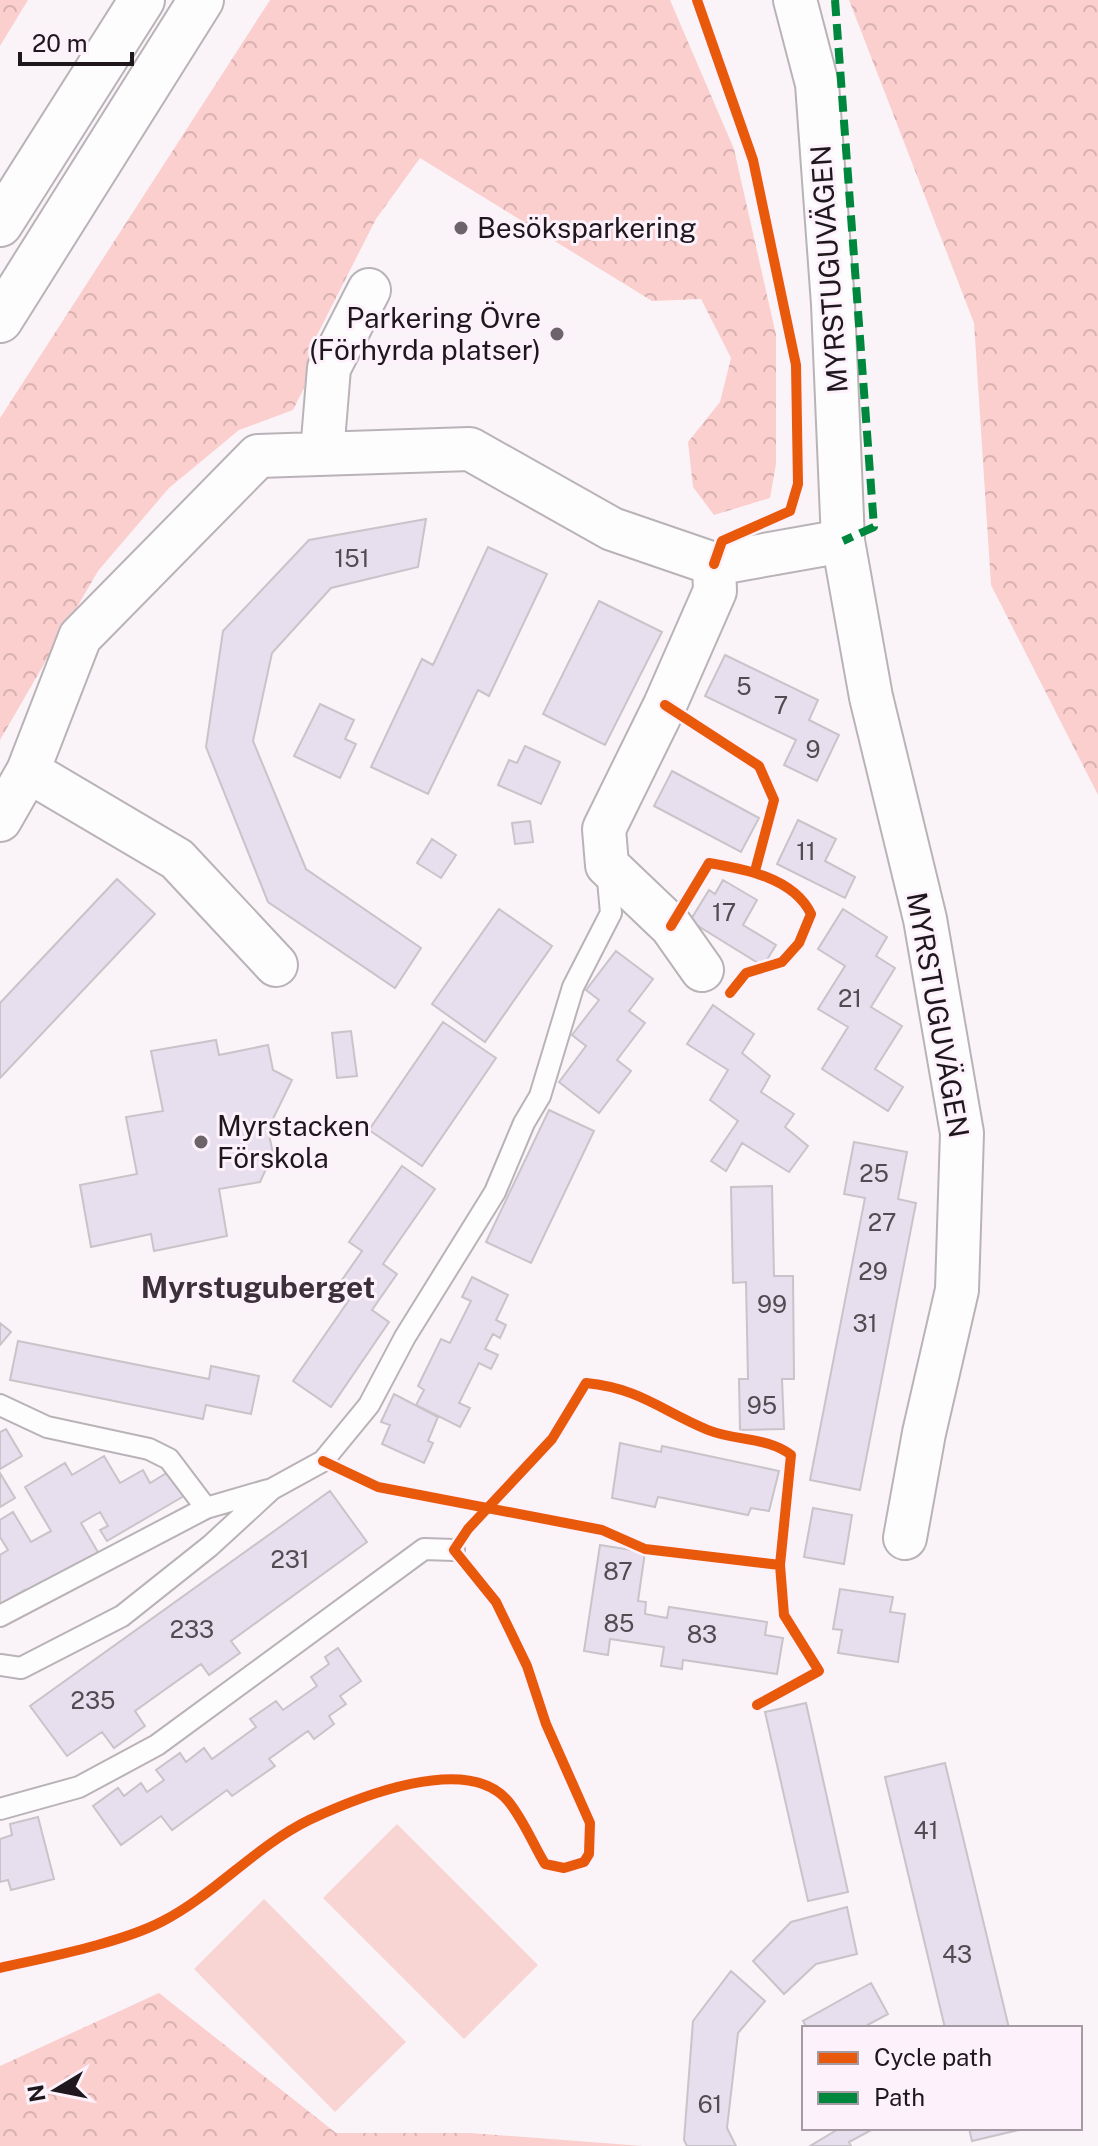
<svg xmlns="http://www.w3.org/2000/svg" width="1098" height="2146" viewBox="0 0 1098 2146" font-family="'Public Sans',sans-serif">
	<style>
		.forest { fill: url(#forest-crowns) }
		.park { fill: #f8d4d3 }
		.building { fill: #e7dfed; stroke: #c8c4c9; stroke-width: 2 }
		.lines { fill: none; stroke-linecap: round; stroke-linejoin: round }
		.lane-casing { stroke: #b9b3b8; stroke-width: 24 }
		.street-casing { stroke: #b9b3b8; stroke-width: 46 }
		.secondary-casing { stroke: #b9b3b8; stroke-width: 48 }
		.lane { stroke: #fefdfe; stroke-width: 20 }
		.street { stroke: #fefdfe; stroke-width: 42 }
		.secondary { stroke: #fefdfe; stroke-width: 44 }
		.quiet { stroke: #00873e; stroke-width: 8; stroke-dasharray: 16 8; stroke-linecap: butt }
		.cycleway-casing { stroke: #fdf1fb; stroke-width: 15 }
		.cycleway { stroke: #e8590c; stroke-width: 10 }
		.poi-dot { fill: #6b656a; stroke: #fdf1fb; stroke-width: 3 }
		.labels { text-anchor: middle; stroke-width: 6; stroke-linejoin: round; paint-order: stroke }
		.number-label { font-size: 24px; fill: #514b52 }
		.poi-label { font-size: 28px; fill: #1e181d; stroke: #fdf1fb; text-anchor: start }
		.street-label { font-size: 28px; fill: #1e181d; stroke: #fdf1fb }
		.neighbourhood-label { font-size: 30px; font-weight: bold; fill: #3c303a; stroke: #fdf1fb }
	</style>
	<defs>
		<pattern id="forest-crowns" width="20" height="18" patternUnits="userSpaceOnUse" patternTransform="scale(2)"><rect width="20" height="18" fill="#fbcfce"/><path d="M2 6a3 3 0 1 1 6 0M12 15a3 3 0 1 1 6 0" fill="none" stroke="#d7b1b0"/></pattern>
	</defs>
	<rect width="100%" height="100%" fill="#faf4f9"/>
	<path class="forest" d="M0,0H28L0,46Z
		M270,0H670L734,149L776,335V464L770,498L714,515L693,487L688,442L720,402L731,358L701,299L652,301L420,158L376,219L310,349L304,388L293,410L239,430L169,488L98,571L0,740V418Z
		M849,0H1098V795L991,585L974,323Z
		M159,1993L336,2133H470L643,2146H0V2066Z"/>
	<path class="park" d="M397,1824L538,1965L464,2039L323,1898Z
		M264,1899L406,2042L335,2112L194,1969Z"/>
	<path class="building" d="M426,519L418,567L331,588L272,653L253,741L306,869L421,948L395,988L268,902L206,747L223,631L309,540Z
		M488,547L547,574L489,696L478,690L428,794L371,767L422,659L433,665Z
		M599,601L662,632L605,745L543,714Z
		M725,655L818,700L809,720L839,735L817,781L784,765L796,740L705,696Z
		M320,704L354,720L345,739L356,744L340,778L294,756Z
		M525,746L560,762L541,804L498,785L509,760L517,763Z
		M672,771L759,818L741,852L654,806Z
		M798,820L836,839L825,861L855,877L845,898L777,864Z
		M530,821L533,842L515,844L512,823Z
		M432,839L456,855L441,878L417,863Z
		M117,879L155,914L0,1078V1003Z
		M723,880L757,900L743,925L776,945L763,966L690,921L709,890L715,894Z
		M499,909L552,946L485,1042L432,1004Z
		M843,909L887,937L876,956L895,968L871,1007L902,1026L875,1069L903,1087L888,1111L822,1069L848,1027L818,1009L845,966L818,949Z
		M616,951L653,979L629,1011L645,1023L617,1060L631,1071L599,1113L559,1082L586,1046L572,1035L599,1000L586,990Z
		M713,1005L754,1034L742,1053L770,1076L761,1092L794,1114L785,1127L808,1146L789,1172L742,1143L726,1171L711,1161L738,1121L710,1100L728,1070L687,1044Z
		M443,1022L496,1058L422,1166L369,1130Z
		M351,1031L357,1076L337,1078L332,1033Z
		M216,1040L219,1055L268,1045L273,1070L292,1080L268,1129L273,1154L260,1182L219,1189L227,1236L154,1251L151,1234L91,1247L80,1185L137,1174L126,1117L163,1111L151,1051Z
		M549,1110L594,1131L531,1263L486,1242Z
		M854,1142L907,1152L898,1199L916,1203L860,1490L810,1480L865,1198L844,1194Z
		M402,1166L435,1189L383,1264L397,1274L372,1310L389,1322L331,1407L293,1381L349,1300L335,1290L362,1251L349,1242Z
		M772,1186L774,1276H793L794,1379H782L784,1429L740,1430L739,1379H748L746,1282L733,1283L731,1187Z
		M472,1277L508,1295L496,1320L506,1325L500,1338L493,1334L485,1349L498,1355L491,1369L479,1363L459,1403L470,1408L460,1427L416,1405L424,1390L418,1386L441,1339L450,1343L471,1301L462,1297Z
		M0,1323L11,1332L0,1345Z
		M18,1341L209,1379L211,1366L259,1376L251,1414L206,1405L203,1419L10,1380Z
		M394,1394L438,1417L428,1441L433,1443L424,1463L382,1444L390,1425L381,1422Z
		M6,1429L22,1456L0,1469V1432Z
		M620,1443L661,1452L662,1446L779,1471L769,1511L751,1508L748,1515L658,1497L655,1507L612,1498Z
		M104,1456L120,1483L143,1470L150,1483L170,1471L184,1496L107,1541L100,1530L108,1526L100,1512L81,1523L99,1554L28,1596L25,1590L0,1605V1555L8,1550L0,1537V1520L13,1512L31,1542L51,1531L25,1487L65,1463L72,1475Z
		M0,1473L15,1498L0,1507Z
		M330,1491L367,1542L231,1641L240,1653L209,1675L201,1664L135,1711L145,1726L114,1748L102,1732L67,1756L30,1706Z
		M813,1508L852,1515L844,1564L804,1557Z
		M600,1545L645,1552L638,1601L646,1602L645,1614L667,1618L669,1607L767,1622L765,1635L783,1638L777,1674L683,1660L682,1669L661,1666L664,1647L610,1639L608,1655L584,1651Z
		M840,1589L893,1597L890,1612L905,1614L898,1662L838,1653L842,1630L833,1629Z
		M338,1648L361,1681L340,1696L346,1704L329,1716L334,1724L314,1739L308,1731L269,1759L275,1766L232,1796L227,1790L172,1830L161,1816L121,1845L93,1806L118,1788L124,1796L141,1783L147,1792L164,1780L156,1770L180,1753L186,1762L204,1748L212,1759L256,1727L250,1719L276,1701L283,1710L317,1686L311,1677L329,1664L325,1657Z
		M806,1703L848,1892L808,1901L765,1712Z
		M945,1763L1009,2028H945L885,1777Z
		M38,1817L54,1879L11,1890L8,1880L0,1882V1839L12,1835L10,1824Z
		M847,1907L857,1954L816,1964L784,1994L753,1961L791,1922Z
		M731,1971L765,2001L738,2033L727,2128L736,2146H687L684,2140L693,2021Z
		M871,1983L888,2014L862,2028H807L803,2021Z
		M833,2128H875L849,2142L851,2146H810L835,2131Z
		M969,2128H1027L972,2141Z"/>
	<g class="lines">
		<defs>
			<path id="lane" d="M0,1405L47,1427L149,1449L169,1459L206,1508
				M0,1616L206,1508L268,1490
				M0,1665L21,1668L122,1616L210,1546L272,1489L323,1461L369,1405L405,1337L495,1192L524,1123L540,1096L573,987L611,913L607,869
				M0,1809L79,1787L157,1745L424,1549L454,1550"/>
			<path id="street" d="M795,0L817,84L833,304L843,541L871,697L925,919L962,1133L957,1290L924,1433L905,1538
				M322,453L329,368L369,290
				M28,771L177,859L276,965
				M0,820L28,771L80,637L258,456L470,449L612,529L714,564L843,541
				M702,970L671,926L607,865L604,829L665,705L715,591L714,564"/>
			<path id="secondary" d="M0,224L142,0
				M0,320L201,0"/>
		</defs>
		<use href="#lane" class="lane-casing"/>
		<use href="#street" class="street-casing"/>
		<use href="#secondary" class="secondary-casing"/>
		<use href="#lane" class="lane"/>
		<use href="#street" class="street"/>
		<use href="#secondary" class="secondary"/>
		<path class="quiet" d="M835,0L874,527L843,541"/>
		<defs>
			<path id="cycleway" d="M697,0L753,160L796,365L798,484L790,511L722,541L714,564
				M665,705L759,766L774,800L755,871
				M671,926L709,863C745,869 794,878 811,914L799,943L782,962L746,973L730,993
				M323,1461L378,1487L602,1530L645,1549L780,1565L784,1615L819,1671L757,1705
				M0,1968C48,1957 121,1943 163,1921C215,1894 256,1846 309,1820C356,1798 467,1752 508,1801C523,1819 533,1844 545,1864L564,1868L584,1862L589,1854L590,1823L546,1724L527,1666L496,1602L454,1550L468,1529L552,1439L586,1383C639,1388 662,1411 708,1430C735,1441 768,1437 791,1455L780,1565"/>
		</defs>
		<use href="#cycleway" class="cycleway-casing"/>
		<use href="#cycleway" class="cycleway"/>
	</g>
	<g class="poi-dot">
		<circle cx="461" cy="228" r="8"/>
		<circle cx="557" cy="334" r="8"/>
		<circle cx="201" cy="1142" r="8"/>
	</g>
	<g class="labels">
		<g class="number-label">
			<text x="352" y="567">151</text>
			<text x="744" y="695">5</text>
			<text x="781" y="714">7</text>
			<text x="813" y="758">9</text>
			<text x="806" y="860">11</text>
			<text x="724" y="921">17</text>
			<text x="850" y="1007">21</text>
			<text x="874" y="1182">25</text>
			<text x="882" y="1231">27</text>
			<text x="873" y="1280">29</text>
			<text x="772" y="1313">99</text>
			<text x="865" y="1332">31</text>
			<text x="762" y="1414">95</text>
			<text x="290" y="1568">231</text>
			<text x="618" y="1580">87</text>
			<text x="619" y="1632">85</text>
			<text x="192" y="1638">233</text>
			<text x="702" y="1643">83</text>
			<text x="93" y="1709">235</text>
			<text x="926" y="1839">41</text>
			<text x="957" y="1963">43</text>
			<text x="710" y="2113">61</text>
		</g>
		<g class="poi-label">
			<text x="477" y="238">Besöksparkering</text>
			<text x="541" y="328" text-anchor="end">Parkering Övre<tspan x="541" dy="32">(Förhyrda platser)</tspan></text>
			<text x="217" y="1136">Myrstacken<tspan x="217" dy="32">Förskola</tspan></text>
		</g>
		<g class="street-label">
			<text transform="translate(829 269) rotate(-94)" y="10">MYRSTUGUVÄGEN</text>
			<text transform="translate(938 1015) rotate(80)" y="10">MYRSTUGUVÄGEN</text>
		</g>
		<g class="neighbourhood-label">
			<text x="258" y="1298">Myrstuguberget</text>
		</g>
	</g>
	<rect x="802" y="2026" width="280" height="104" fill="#fdf1fb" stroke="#a49aa2" stroke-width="2"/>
	<rect x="818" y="2052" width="40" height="12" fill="#e8590c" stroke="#a49aa2" stroke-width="2"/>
	<text x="874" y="2066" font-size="24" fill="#1e181d">Cycle path</text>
	<rect x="818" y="2092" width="40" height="12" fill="#00873e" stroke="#a49aa2" stroke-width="2"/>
	<text x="874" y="2106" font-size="24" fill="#1e181d">Path</text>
	<g transform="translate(56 2090) rotate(260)" stroke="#fdf1fb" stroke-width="6" paint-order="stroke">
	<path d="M0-6L14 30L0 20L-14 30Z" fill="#1e181d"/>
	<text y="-12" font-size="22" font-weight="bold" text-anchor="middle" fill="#1e181d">N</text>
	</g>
	<path d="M20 52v12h112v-12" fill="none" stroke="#1e181d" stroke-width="4"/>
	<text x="32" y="52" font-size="24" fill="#1e181d" stroke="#fdf1fb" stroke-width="6" paint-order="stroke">20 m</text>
</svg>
